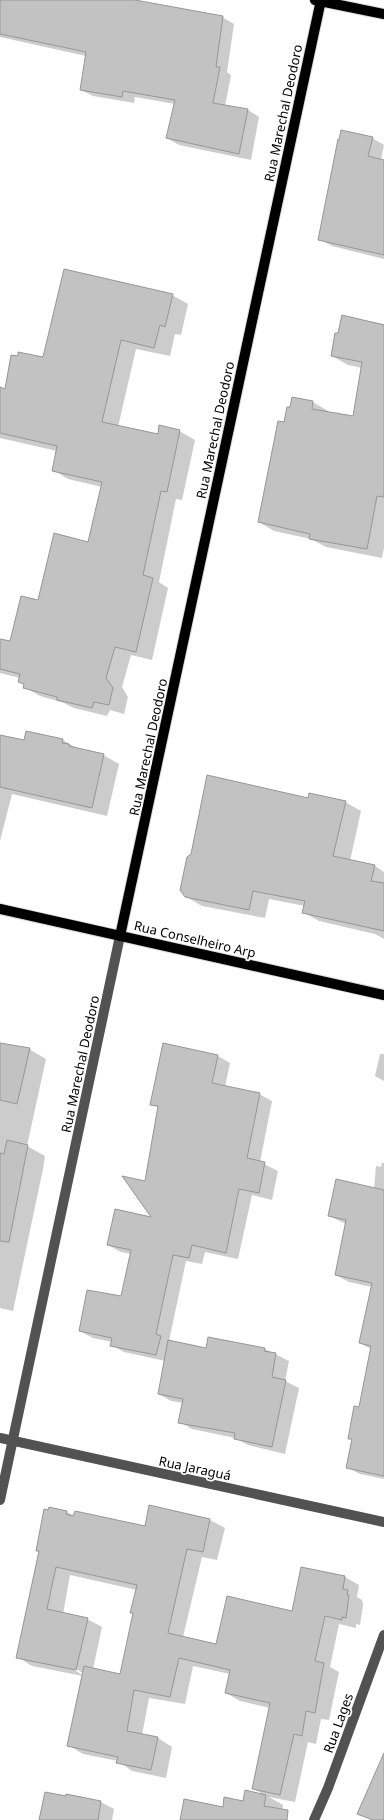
<svg xmlns="http://www.w3.org/2000/svg" width="384" height="1820" viewBox="0 0 384 1820" font-family="'Noto Sans',sans-serif">
	<style>
		.shadow { fill: #0003; fill-rule: evenodd }
		.building { fill: #c2c2c2; stroke: #969696 }
		.lines { fill: none; stroke-linecap: round; stroke-linejoin: round }
		.major-casing { stroke: #dbdbdb; stroke-width: 12 }
		.minor { stroke: #525252; stroke-width: 10 }
		.major { stroke: #000; stroke-width: 10 }
		.labels { text-anchor: middle; stroke-width: 3.5; stroke-linejoin: round; paint-order: stroke }
		.street-label { font-size: 13px; fill: #000; stroke: #fff }
	</style>
	<rect width="100%" height="100%" fill="#fff"/>
	<path class="shadow" d="M0,0H131L222,17L234,24L227,72L231,75L225,106L248,110L259,117L251,160L179,145L167,138L175,104L135,97L134,103L93,96L81,90L86,56L0,37Z
		M372,138L384,145L381,160L384,161V259L332,246L319,239L340,141Z
		M172,295L188,304L181,335L175,334L170,356L136,349L118,427L158,436L179,431L195,440L182,500L176,499L159,582L168,588L152,660L131,655L122,687L128,697L124,714L110,710L107,716L74,708L64,703L40,696L24,687L25,685L19,682L20,678L0,673V640L11,642L39,601L89,543L102,487L68,479L53,470L57,451L0,438V388L6,390L44,359Z
		M342,316L384,324V548L382,558L326,547L311,539L274,531L259,522L285,423L313,402L328,411V412L354,417L362,368L348,365L332,356Z
		M26,732L63,740L78,749L103,755L119,764L107,816L12,794L0,841V736L24,741Z
		M309,799L345,802L361,811L350,861L375,866L384,872V939L375,934L319,921L303,912L305,906L269,899L265,918L202,906L185,896Z
		M0,1044L29,1049L46,1059L27,1146L45,1156L43,1169L13,1311L0,1308Z
		M380,1054H384V1081L375,1076Z
		M218,1056L230,1063L225,1087L259,1094L272,1101L260,1162L278,1171L272,1200L252,1195L238,1259L205,1252L202,1264L186,1261L169,1341L207,1349L209,1338L265,1349L289,1361L285,1381L299,1388L285,1454L248,1445L235,1438L192,1429L180,1422L183,1403L171,1401L159,1394L165,1361L124,1352L111,1345L112,1342L93,1338L80,1331L122,1297L131,1254L121,1252L108,1245L153,1219L146,1182L159,1108L151,1104Z
		M382,1163H384V1479L360,1474L347,1467L352,1440L349,1438L359,1408L371,1349L360,1343L372,1287L349,1282L336,1275L346,1224L329,1216L374,1189L376,1166L381,1167Z
		M150,1507L210,1520L225,1528L217,1560L202,1557L183,1637L217,1645L293,1612L345,1577L359,1585L357,1597L362,1600L363,1605L360,1625L356,1624V1628L339,1624L330,1667L339,1672L329,1720L321,1719L316,1744L308,1742L295,1802L269,1797L283,1805L280,1820H181L264,1795L253,1788L270,1708L240,1701L226,1693L230,1674L193,1666L185,1704L149,1698L142,1735L158,1738L172,1747L166,1778L132,1771L118,1761L83,1754L68,1745L83,1676L32,1666L18,1657L40,1552L37,1550L67,1512L74,1516L146,1528ZM70,1575L137,1590L132,1612L134,1614L121,1675L93,1669L102,1627L87,1619L63,1614ZM72,1667L83,1673V1675L71,1668Z
		M67,1795L101,1802L114,1809L112,1820H41L66,1797Z"/>
	<path class="building" d="M0,0H135L223,16L216,67H220L213,103L248,109L239,154L166,138L175,100L123,91L122,97L80,90L86,52L0,34Z
		M341,130L373,137L368,156L384,160V255L318,240L338,139L339,140Z
		M64,269L173,294L165,327L160,325L154,348L121,340L102,422L158,434L159,425L180,430L167,492L161,491L143,575L153,578L136,652L115,647L106,678L113,688L109,705L94,702L92,708L57,700V697L23,688L24,684L18,682L20,674L0,669V639L10,641L21,596L38,600L54,533L88,542L102,482L52,471L57,446L0,433V387L5,389L11,355L18,356V352L43,357Z
		M342,315L384,325V497L377,496L367,549L309,539L310,534L258,522L278,421L284,422L287,407H290L292,397L313,401L312,409L353,416L362,362L331,356L335,333H338Z
		M26,731L63,739L62,743L69,744V746L104,754L92,808L0,787V735L24,740Z
		M207,775L308,798L309,793L346,801L333,856L375,865L371,881L384,883V931L302,913L305,901L253,891L249,910L185,897L180,890L187,857L191,854Z
		M0,1043L30,1048L17,1104L0,1100Z
		M163,1043L218,1055L212,1083L260,1093L247,1158L265,1162L259,1193L239,1189L226,1253L192,1245L189,1258L173,1255L156,1334L161,1336L156,1355L110,1346L112,1338L79,1331L87,1290L121,1296L131,1250L107,1245L115,1209L151,1217L122,1176L145,1181L158,1106L150,1105Z
		M7,1140L28,1145L9,1242L0,1241V1153L4,1154Z
		M336,1179L384,1190V1476L346,1468L352,1439H348L354,1406L359,1407L371,1346L359,1343L372,1283L335,1275L346,1220L328,1216Z
		M208,1337L265,1348L264,1351L276,1353L272,1377L286,1380L272,1447L234,1439L235,1433L178,1423L183,1399L158,1394L168,1340L206,1348Z
		M149,1505L210,1519L203,1552L187,1549L168,1633L216,1644L227,1596L292,1611L301,1567L345,1576L343,1589L348,1590L347,1595H349L346,1618L342,1617V1620L325,1616L315,1661L324,1663L315,1713L306,1711L302,1736L294,1734L280,1795L252,1789L270,1703L225,1693L230,1670L179,1658L170,1697L134,1690L127,1731L158,1737L151,1770L116,1763L118,1757L67,1746L84,1666L120,1674L133,1613H130L137,1585L56,1567L47,1609L88,1618L76,1670L16,1658L39,1551H36L44,1509L48,1510L49,1507L67,1511L66,1514L73,1516L75,1511L145,1526Z
		M384,1753V1820H373L357,1814Z
		M245,1790L266,1795L264,1806L288,1810L287,1820H180L184,1799L223,1807L224,1797L243,1801Z
		M45,1792L66,1796V1794L101,1801L98,1820H39Z"/>
	<g class="lines">
		<defs>
			<path id="major" d="M315,0L384,14
				M0,909L384,995
				M120,936L321,0"/>
		</defs>
		<use href="#major" class="major-casing"/>
		<path class="minor" d="M0,1438L384,1522
			M0,1500L120,936
			M314,1820L328,1788L384,1635"/>
		<use href="#major" class="major"/>
	</g>
	<g class="labels">
		<g class="street-label">
			<text transform="translate(283 113) rotate(-78)" y="5">Rua Marechal Deodoro</text>
			<text transform="translate(215 430) rotate(-78)" y="5">Rua Marechal Deodoro</text>
			<text transform="translate(148 747) rotate(-78)" y="5">Rua Marechal Deodoro</text>
			<text transform="translate(195 939) rotate(13)" y="5">Rua Conselheiro Arp</text>
			<text transform="translate(80 1064) rotate(-78)" y="5">Rua Marechal Deodoro</text>
			<text transform="translate(195 1468) rotate(12)" y="5">Rua Jaraguá</text>
			<text transform="translate(338 1723) rotate(-70)" y="5">Rua Lages</text>
		</g>
	</g>
</svg>
